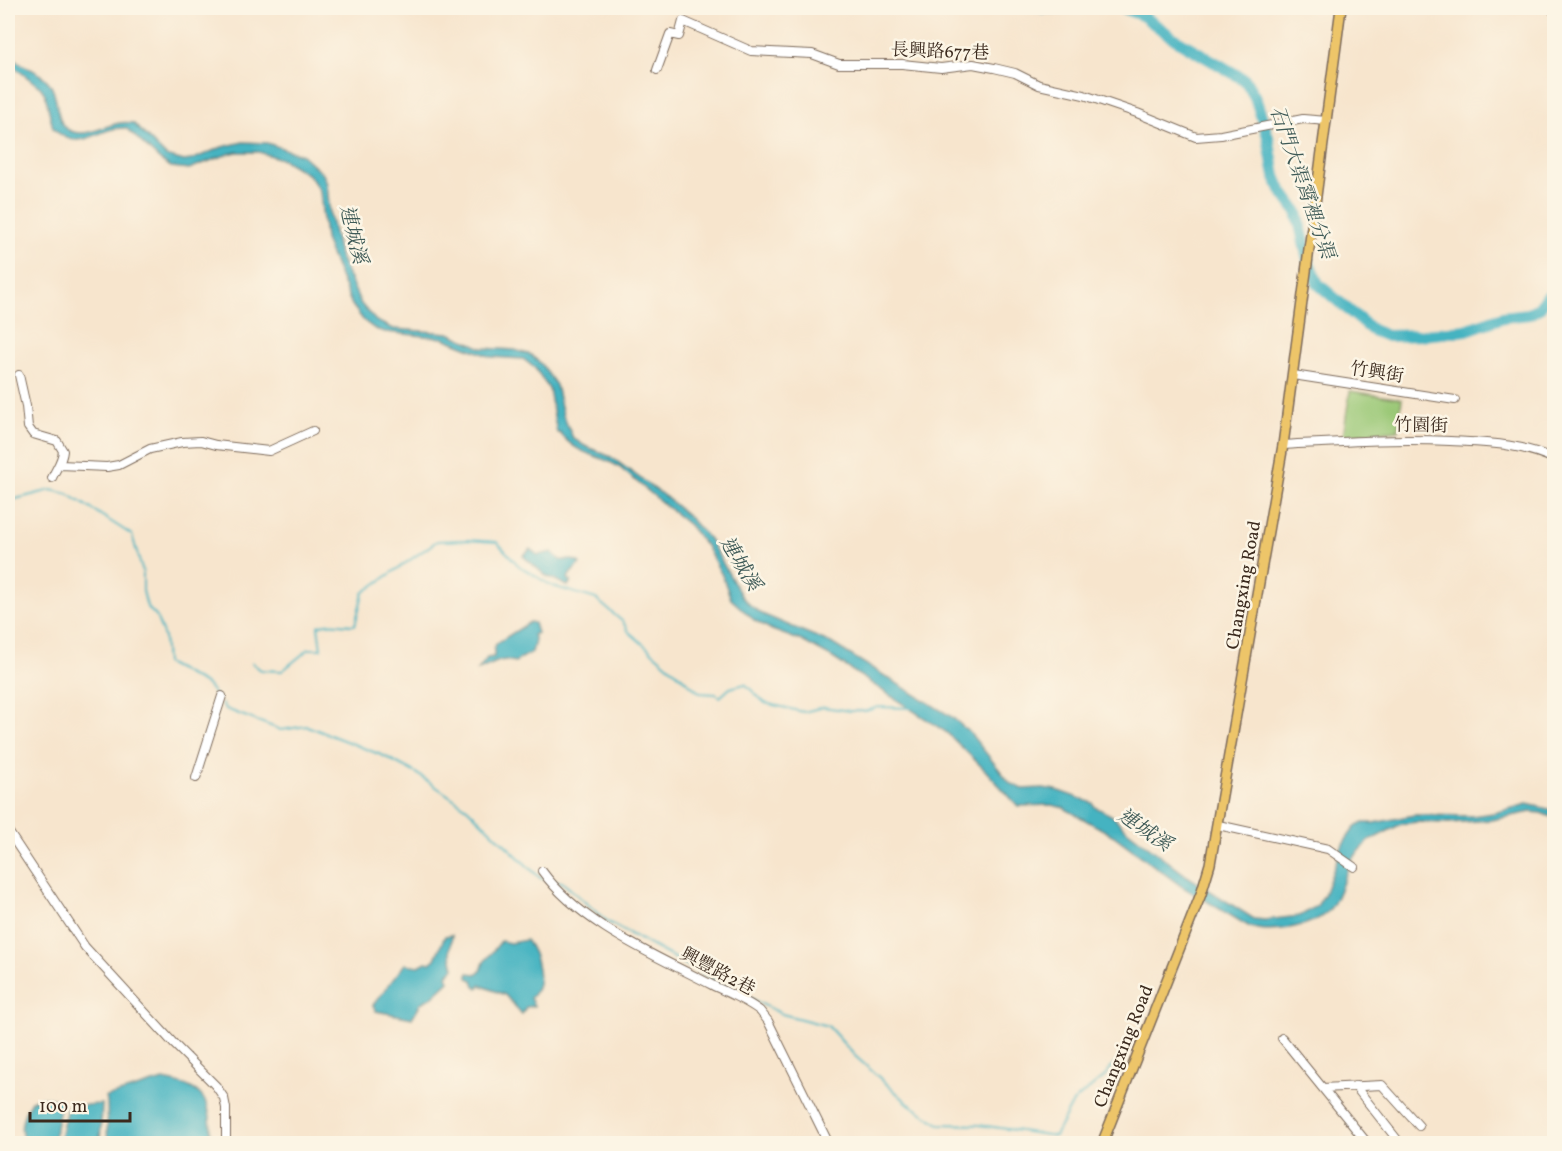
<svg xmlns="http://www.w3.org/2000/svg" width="1562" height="1151" viewBox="0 0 1562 1151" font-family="Vollkorn,'Noto Serif TC',serif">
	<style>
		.green { fill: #99c775; stroke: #6a784a; stroke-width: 1.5 }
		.water { fill: #45b3c1; stroke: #406e70; stroke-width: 1.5 }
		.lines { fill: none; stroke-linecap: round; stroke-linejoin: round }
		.stream { stroke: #45b3c1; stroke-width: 2 }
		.river { stroke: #45b3c1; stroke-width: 12 }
		.minor-casing { stroke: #7d6b5b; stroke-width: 10 }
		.major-casing { stroke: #7d6b5b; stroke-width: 12 }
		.minor { stroke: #fff; stroke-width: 8 }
		.major { stroke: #edc569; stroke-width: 9 }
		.labels { text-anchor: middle; stroke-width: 5; stroke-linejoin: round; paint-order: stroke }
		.street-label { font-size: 18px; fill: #3b2a1e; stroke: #fcf5e5 }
		.water-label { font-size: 20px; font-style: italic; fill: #3e5a57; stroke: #fcf5e5 }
	</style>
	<rect width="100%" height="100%" fill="#fcf5e5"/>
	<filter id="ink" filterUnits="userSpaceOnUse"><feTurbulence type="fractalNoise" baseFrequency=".0167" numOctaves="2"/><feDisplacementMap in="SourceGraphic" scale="12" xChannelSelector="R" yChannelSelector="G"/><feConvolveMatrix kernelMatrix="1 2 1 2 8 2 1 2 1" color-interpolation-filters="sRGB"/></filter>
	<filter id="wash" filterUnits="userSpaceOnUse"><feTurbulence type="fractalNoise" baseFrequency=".008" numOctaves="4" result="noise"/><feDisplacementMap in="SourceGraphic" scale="24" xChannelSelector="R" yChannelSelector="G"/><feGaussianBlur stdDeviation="1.35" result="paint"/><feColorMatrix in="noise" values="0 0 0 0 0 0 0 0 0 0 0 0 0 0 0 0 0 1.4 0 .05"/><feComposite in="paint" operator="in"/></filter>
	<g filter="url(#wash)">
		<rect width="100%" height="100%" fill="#f7e5cd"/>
		<path class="green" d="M1350,391L1402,399L1398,430L1343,436Z"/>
		<path class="water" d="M8,55C19,66 41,70 50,84C62,102 51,134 83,133C101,132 113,120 133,123L166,156L184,161L191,160L222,147L243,142L267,143L302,155L323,174L327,184L330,215L339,255L361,304L376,321L394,329L449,333L482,348L515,350L531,355L542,365L556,385L563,415L573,438L585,446L611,457L667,498L690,518L709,539L742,597L751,606L762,614L831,643L952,717L970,733L1010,783L1023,789L1043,788L1056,790L1093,803L1095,807L1111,815L1128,831L1187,876L1254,919L1265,920L1300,916L1317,906L1324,895L1343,844L1355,827L1363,823H1374L1414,815L1472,816L1494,813L1527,804L1553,810L1554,818L1541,813L1531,812L1491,820L1449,823L1417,822L1401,824L1369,841L1352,859C1346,871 1338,901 1329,910C1314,927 1271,934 1250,927L1181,886L1114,836L1064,808L1052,805L1018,806L985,770L946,732L833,658L802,641L772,630L754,620L742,609L731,599L722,575L706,546L689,525L619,467C596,453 578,456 560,433H557L549,389L535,368L523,359L491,357L443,338L385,332L375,329L364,321L352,305L329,250L325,239L320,191L309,175L284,160L259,152H237L228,154L189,169L171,167L160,160L126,128C97,126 80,156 53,128L45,94L41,88L8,62Z
			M530,549L538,555L552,552L560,560H573L580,563C577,569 569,572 568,579L571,581L568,586L545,575L523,556Z
			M530,622L534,623L537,633L533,635L535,641L532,652L515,662L506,660L499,661L478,670L487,658L494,657V648L497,643Z
			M452,935L450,951L454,968L447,975L449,981L432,997L421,1003L412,1018L376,1011L373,1005L405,964L419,966L426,962L430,963L435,959L445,936Z
			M526,940C537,954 546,985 530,998L534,1006L526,1007L522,1014L505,995L480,985L478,988L475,987L473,980L468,978V973L476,974L481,971L484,962L501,941L510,943Z
			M163,1080C172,1082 183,1083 191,1088C211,1097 212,1124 210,1143H108C106,1130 109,1106 106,1097Z
			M41,1097L59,1100L61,1104L53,1142L25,1143C17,1128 24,1113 31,1101Z
			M102,1104L100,1143L59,1142L67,1108L84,1105Z"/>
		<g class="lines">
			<path class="stream" d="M8,501L51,490L68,494L132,535L143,573V591L147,607L156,616L164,637L166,663L207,685L219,700
				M252,663L261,670L282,671L309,649H321L318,626C332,621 340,625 355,625L363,593L437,541L467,540L497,542L519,566L552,586L596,599L623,622L629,632L700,693L716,694L720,697L730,688L745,684L765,703L799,711L804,712L823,707L850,711H866L878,707L911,708
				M222,704L226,709L281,730L307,726L384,756L416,773L467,808L540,878L545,879
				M554,881L562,882L608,922L722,984L782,1014L828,1026L855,1056L909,1104L939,1124L979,1125L1055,1136L1073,1102L1104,1077L1116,1062
				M1518,1135L1525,1144"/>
			<path class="river" d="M1043,8H1061
				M1123,8L1142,15L1175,39L1245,80L1255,97L1268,137L1275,176L1281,190L1297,212L1308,260L1318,284L1372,330L1387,336L1423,335L1466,330L1503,317L1529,314L1539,308L1547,297L1554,293"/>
		</g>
	</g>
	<g filter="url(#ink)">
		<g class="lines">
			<defs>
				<path id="minor" d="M1551,8L1554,12
					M657,70L670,34L679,36L683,21L751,51L812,54L839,64H902L941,68L973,64L994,68L1015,73L1039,85L1084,95L1137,113L1196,137L1221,135L1303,119L1327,121
					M19,375L26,406L28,427L33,434L57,441L63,451C62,462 56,468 52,478
					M1293,375L1455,400
					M1283,445C1339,442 1395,438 1450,441C1487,443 1520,443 1554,459
					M60,465L107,467L119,465L150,449L182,442L201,441L216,445L269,451L313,431
					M196,778L222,696
					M1218,825L1328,849L1354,867
					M8,831L85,947L175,1045L216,1086L224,1098L226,1108V1144
					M542,871C581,925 655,955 712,985C728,993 746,1000 760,1011L768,1021L829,1144
					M1282,1038L1368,1144
					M1355,1086L1399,1142
					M1323,1088L1382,1085L1419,1126"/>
				<path id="major" d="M1102,1144L1201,894L1210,864L1283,445L1341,8"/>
			</defs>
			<use href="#minor" class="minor-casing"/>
			<use href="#major" class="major-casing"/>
			<use href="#minor" class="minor"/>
			<use href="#major" class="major"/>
		</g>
	</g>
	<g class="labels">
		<g class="street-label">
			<text transform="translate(940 51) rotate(2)" y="6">長興路677巷</text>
			<text transform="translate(1377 372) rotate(9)" y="6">竹興街</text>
			<text transform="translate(1421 425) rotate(1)" y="6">竹園街</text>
			<text transform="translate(1243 585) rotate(-80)" y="6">Changxing Road</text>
			<text transform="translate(718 971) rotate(28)" y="6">興豐路2巷</text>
			<text transform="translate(1123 1046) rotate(-68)" y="6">Changxing Road</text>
		</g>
		<g class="water-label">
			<text transform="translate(1303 182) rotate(71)" y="7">石門大渠霄裡分渠</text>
			<text transform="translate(354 234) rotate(76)" y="7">連城溪</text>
			<text transform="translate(741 563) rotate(58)" y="7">連城溪</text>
			<text transform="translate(1145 829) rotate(34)" y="7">連城溪</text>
		</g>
	</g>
	<rect width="1562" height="1151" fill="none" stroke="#fcf5e5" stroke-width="30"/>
	<path d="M30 1112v9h100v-9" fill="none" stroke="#3b2a1e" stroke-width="3"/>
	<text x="39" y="1112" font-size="18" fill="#3b2a1e" stroke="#fcf5e5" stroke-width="4.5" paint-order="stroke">100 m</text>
</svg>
